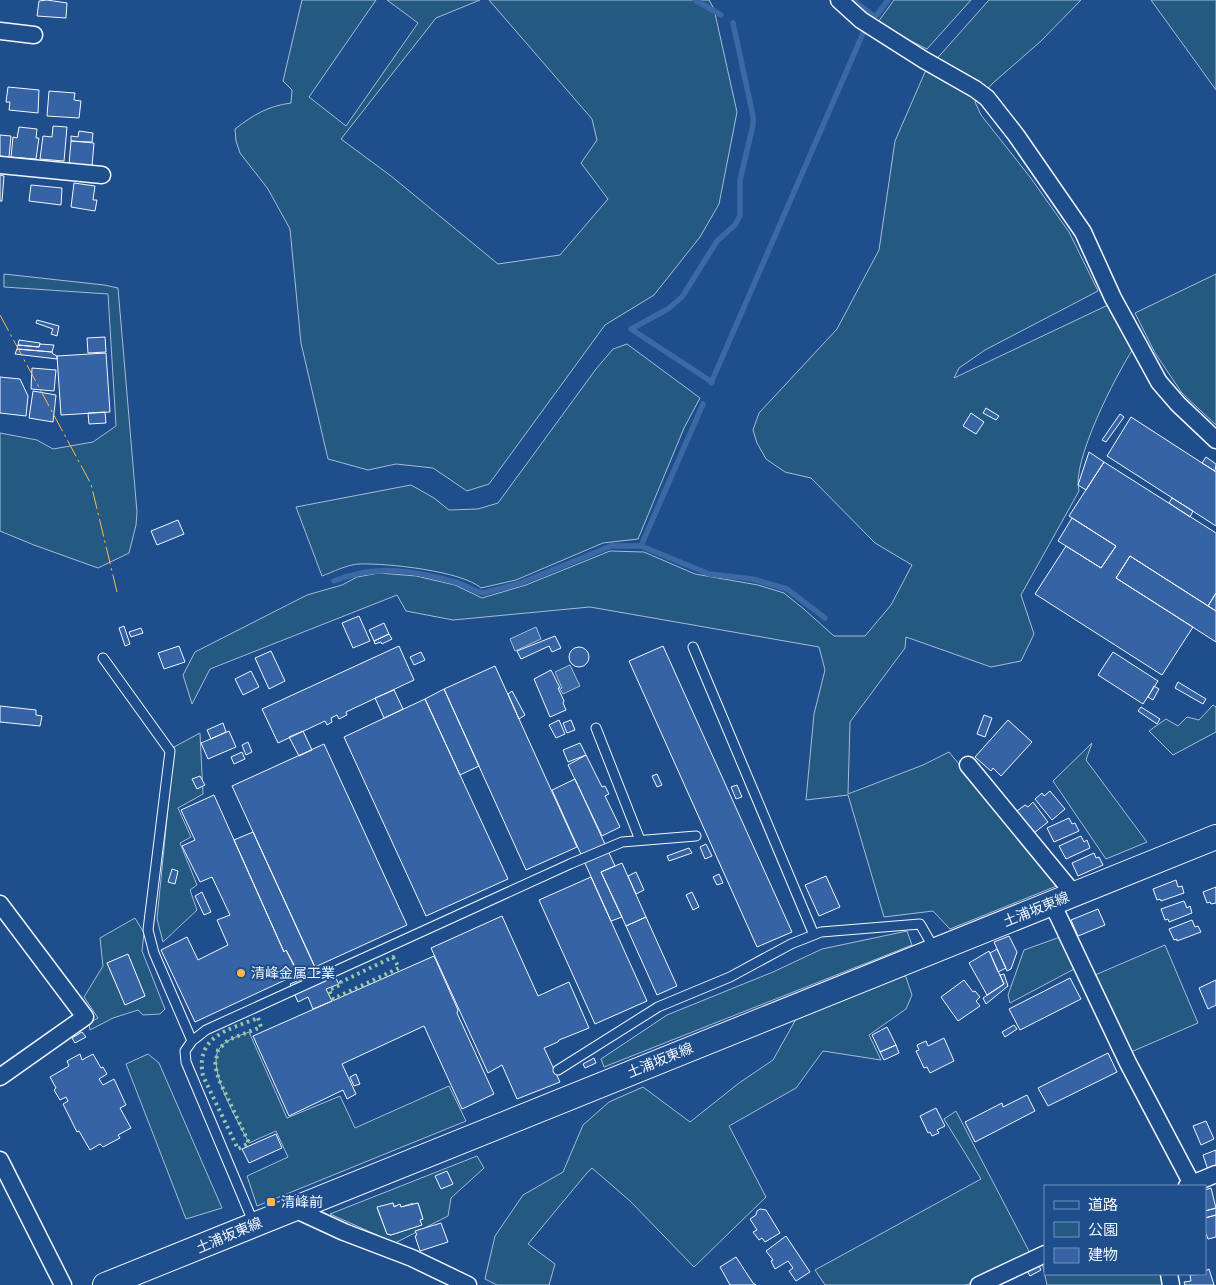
<svg xmlns="http://www.w3.org/2000/svg" width="1216" height="1285" viewBox="0 0 1216 1285" font-family="Raleway,'Noto Sans JP',sans-serif">
	<style>
		.green { fill: #245a82; stroke: #a8bbd7; fill-rule: evenodd }
		.water { fill: #3b69a3; stroke: #a8bbd7 }
		.lines { fill: none; stroke-linecap: round; stroke-linejoin: round }
		.stream { stroke: #3b69a3; stroke-width: 5.5 }
		.building { fill: #3563a3; stroke: #f2f6ff }
		.service-casing { stroke: #f2f6ff; stroke-width: 11 }
		.minor-casing { stroke: #f2f6ff; stroke-width: 19 }
		.secondary-casing { stroke: #f2f6ff; stroke-width: 26 }
		.service { stroke: #1f4e8c; stroke-width: 9 }
		.minor { stroke: #1f4e8c; stroke-width: 16 }
		.secondary { stroke: #1f4e8c; stroke-width: 24 }
		.hedge { stroke: #97c8a6; stroke-width: 4; stroke-dasharray: 2.5 4; stroke-linecap: butt }
		.power { stroke: #ffb74d; stroke-width: 1; stroke-dasharray: 18 4 2.5 4; stroke-linecap: butt }
		.poi-dot { fill: #ffb74d; stroke: #1f4e8c; stroke-width: 2 }
		.labels { text-anchor: middle; stroke-width: 4; stroke-linejoin: round; paint-order: stroke }
		.street-label { font-size: 14px; fill: #f2f6ff; stroke: #1f4e8c }
		.poi-label { font-size: 14px; fill: #f2f6ff; stroke: #1f4e8c; text-anchor: start }
	</style>
	<rect width="100%" height="100%" fill="#1f4e8c"/>
	<path class="green" d="M302,0H376L309,97L346,126L418,23L387,0H480L436,18L341,139L391,176L498,264L560,255L608,199L581,163L597,140L592,119L489,0H709L714,9L737,112L719,204L700,237L654,295L605,325L489,484L467,491L433,468L396,464L368,470L328,459L301,343L290,229L268,189L240,153L236,141L235,129C253,115 268,106 291,103L292,90L283,81Z
		M894,0H971L927,49L897,34L878,22Z
		M989,0H1081L1041,41L993,83L975,102L981,115L1030,177L1069,232L1098,291L985,350L959,368L954,378L1108,305L1133,349C1116,375 1071,462 1079,491L1021,595L1034,634L1021,661L991,667L906,637L905,648L850,722L848,794L923,765L949,752L1059,885L950,929L933,911L884,917L848,795L806,800L814,714L825,670L819,647L590,607L453,620L406,611L397,595L210,669L192,704L183,675L195,652L307,595L342,585L357,577L379,573L416,576L455,585L482,598L526,585L610,551L644,552L695,574L758,585L784,593L805,610L834,636H865L891,605L912,565L875,543L811,478L785,472L766,459L757,443L753,430L759,413L837,329L879,250L895,141L925,72Z
		M1151,0H1216V90Z
		M4,274L104,285L118,288L137,512L136,525L129,553L98,568L34,545L0,531V433L37,440L53,449L93,442L116,426L108,294L4,287Z
		M1216,274V425L1182,393L1155,353L1135,313Z
		M627,344L700,398L684,428L638,539L603,543L516,580L481,588C462,571 386,563 360,564C348,564 333,572 322,576L296,507L411,485L434,498L449,510L478,509L498,503L596,369L613,349Z
		M1213,705L1216,707V732L1173,755L1149,731L1166,719L1178,726L1187,717L1199,720Z
		M200,733L203,794L178,808L191,837L180,843L197,885L190,890L197,910L163,942L157,919L174,747Z
		M1092,743L1086,760L1147,842L1106,859L1053,781Z
		M135,918L144,933L142,951L165,1009L160,1014L143,1015L138,1010L113,1018L90,1030L89,1023L98,1018L84,997L103,966L100,938ZM128,955L145,996L125,1004L107,963Z
		M907,931L912,945L604,1067L601,1059L667,1015L773,972L822,949Z
		M1060,937L1076,968L1010,1003L1008,995L1024,950Z
		M1165,945L1198,1023L1131,1052L1095,975Z
		M898,973L906,977L912,995L906,1009L869,1035L881,1060L823,1051L796,1088L729,1126L766,1197L694,1267L630,1201L592,1168L586,1174L528,1244L555,1264L549,1285H497L485,1279L495,1236L523,1195L563,1172L583,1125L609,1102L643,1087L690,1122L739,1083L773,1060L796,1019Z
		M249,1032L287,1118L340,1096L355,1128L449,1086L466,1121L257,1206L247,1176L288,1157L276,1131L249,1143C239,1123 206,1069 219,1049C226,1039 239,1036 249,1032Z
		M148,1054L159,1063L222,1208L186,1219L126,1064Z
		M956,1111L1030,1253L970,1284L964,1285H825L815,1270L981,1179L944,1119Z
		M477,1156L484,1168L451,1198L448,1216L395,1243L330,1214ZM393,1203L394,1206L400,1205L401,1207L413,1203L414,1205L418,1203L423,1219L420,1220L421,1225L391,1235L387,1234L377,1208Z
		M1045,1261V1274H1161L1163,1285H1047L1042,1262Z"/>
	<path class="water" d="M536,627L541,639L515,651L510,639Z
		M570,665L580,686L563,694L560,689L562,688L555,672Z"/>
	<g class="lines">
		<path class="stream" d="M695,0L721,15
			M853,0L875,17
			M877,15L888,0
			M712,382L631,329L668,309L682,297L717,241L735,225L740,216V180L753,125V116L733,23
			M711,383L864,31
			M641,546L703,404
			M334,581C375,564 413,570 455,582C465,584 475,593 484,593L521,583L611,546H641L709,574L752,579L787,589L825,618"/>
	</g>
	<path class="building" d="M47,0L67,3L66,18L37,16L39,1Z
		M8,87L39,90L38,113L9,110L10,102H6Z
		M49,91L75,93L74,100L81,101L79,118L47,116Z
		M53,126L67,127L64,161L40,159L43,136L52,137Z
		M19,127L37,129L36,138H39L36,159L11,157L13,137L17,138Z
		M79,131L93,133L92,142L71,141V136L78,137Z
		M0,135L11,136L9,157L0,156Z
		M71,141L94,143L92,166L69,164Z
		M0,175L4,176L2,201H0Z
		M74,183L95,186L93,200H97L95,211L71,207Z
		M31,185L62,188L61,205L29,201Z
		M37,320L59,326L57,336L51,334L53,329L36,323Z
		M105,337L106,352L88,353L87,338Z
		M19,340L40,343V344L39,347L18,345Z
		M40,344L54,345L52,352L17,349L18,345L39,347Z
		M17,349L52,352L53,354L57,356V359L15,354Z
		M106,353L110,412L61,415L57,356Z
		M32,368L56,370L54,391L31,389Z
		M0,377L20,379L28,396L26,416L0,413Z
		M33,391L56,395L53,422L29,418Z
		M986,408L999,416L996,420L983,413Z
		M105,412L106,423L89,424L88,413Z
		M971,413L984,422L976,434L963,426Z
		M1120,414L1124,417L1106,442L1102,440Z
		M1131,417L1216,472V526L1107,456Z
		M1089,452L1104,462L1086,490L1078,485Z
		M1206,457L1216,464L1215,471L1202,463Z
		M1104,462L1216,533V593L1208,606L1130,556L1116,578L1193,627L1162,675L1035,594L1066,546L1101,568L1116,546L1069,516Z
		M1172,498L1193,511L1190,517L1169,503Z
		M1072,518L1116,546L1101,568L1058,541Z
		M178,520L184,534L157,545L151,531Z
		M1130,556L1216,611V642L1116,578Z
		M1216,593V611L1208,606Z
		M359,616L370,641L353,648L342,623Z
		M384,623L389,634L374,641L369,630Z
		M124,626L130,644L125,646L119,628Z
		M141,628L143,633L131,637L129,632Z
		M389,634L392,639L382,644L381,642L375,644L374,641Z
		M555,636L561,648L552,652L549,646L521,659L517,651Z
		M179,646L185,662L164,669L158,653Z
		M399,646L414,680L346,712L347,715L339,719L337,715L331,718L332,722L327,725L325,721L278,743L262,709Z
		M663,646L792,932L757,947L629,661Z
		M569 657a10 10 0 1 1 20 0a10 10 0 1 1-20 0Z
		M271,651L285,681L269,689L255,658Z
		M421,652L425,660L414,665L410,657Z
		M1113,652L1158,681L1143,704L1098,675Z
		M495,666L577,847L526,870L444,689Z
		M551,670L560,688H558L564,701L563,703L566,710L550,717L534,679Z
		M251,671L259,687L243,695L235,679Z
		M1178,682L1206,699L1203,704L1175,688Z
		M1154,686L1159,689L1153,700L1148,697Z
		M444,689L479,766L460,775L425,699Z
		M394,690L403,709L384,718L375,698Z
		M512,691L525,715L519,719L508,694Z
		M425,699L508,879L426,916L344,737Z
		M0,706L36,710V715L42,716L40,726L0,722Z
		M1141,707L1160,719L1157,724L1138,711Z
		M984,715L992,718L985,737L977,734Z
		M559,720L565,734L556,738L549,725Z
		M571,720L575,730L567,733L563,723Z
		M1008,720L1032,742L1001,776L993,768L991,771L975,757Z
		M223,723L226,732L211,739L207,730Z
		M229,731L236,747L208,759L201,743Z
		M303,731L312,750L299,756L289,737Z
		M248,742L252,752L246,755L242,745Z
		M580,743L586,755L568,762L563,750Z
		M324,744L407,925L315,967L232,786Z
		M242,752L245,759L234,764L231,757Z
		M586,755L602,787L605,786L609,794L605,796L620,827L602,836L568,765Z
		M657,774L662,785L657,787L652,776Z
		M200,776L205,785L197,789L192,779Z
		M575,779L615,866L601,872L622,917L611,921L552,790Z
		M737,785L742,797L736,799L731,787Z
		M1050,791L1065,809L1052,820L1035,799L1042,793L1044,796Z
		M214,795L284,952L286,950L298,974L195,1022L161,950L187,937L198,960L228,945L217,920L230,915L212,877L200,882L182,846L195,840L181,810Z
		M1033,802L1048,822L1034,833L1017,811L1025,805L1028,807Z
		M1069,818L1072,824L1075,823L1079,831L1054,842L1047,828Z
		M253,832L317,972L329,967L339,984L326,989L332,1001L313,1009L308,997L298,1002L290,984L302,979L286,950L284,952L234,840Z
		M1081,836L1084,842L1087,840L1090,848L1066,859L1059,846Z
		M706,844L712,856L705,859L700,847Z
		M689,848L692,853L669,861L667,856Z
		M1094,853L1096,858L1099,857L1103,865L1078,876L1072,863Z
		M622,863L646,917L626,926L601,872Z
		M172,869L178,871L175,884L168,882Z
		M636,872L644,890L636,894L628,876Z
		M719,874L723,883L717,885L713,877Z
		M826,876L840,907L819,916L805,885Z
		M591,877L647,1001L595,1024L539,900Z
		M1176,880L1178,887L1182,886L1184,893L1161,901L1160,899L1157,900L1153,889Z
		M1216,887V903L1211,904L1210,902L1207,903L1203,892Z
		M202,892L211,912L204,915L195,896Z
		M692,892L699,907L693,910L686,895Z
		M1184,901L1187,908L1190,906L1192,913L1169,922L1168,919L1165,920L1161,909Z
		M1098,909L1105,925L1078,936L1071,920Z
		M502,916L538,996L569,982L589,1028L559,1040L558,1042L544,1048L560,1082L517,1099L502,1065L488,1073L431,948Z
		M646,917L677,986L657,995L626,926Z
		M1192,920L1195,927L1198,926L1201,932L1177,941V939L1174,940L1169,929Z
		M1009,936L1017,952L1011,969L1007,971L994,942Z
		M997,949L1006,968L998,972L990,953Z
		M989,951L1004,984L987,995L969,963Z
		M128,954L145,996L125,1005L107,963Z
		M434,956L458,1010L457,1013L494,1094L462,1109L424,1026L342,1064L356,1094L347,1099L343,1090L289,1116L253,1036Z
		M1004,974L1008,986L986,1004L983,998L1004,984L1000,975Z
		M1070,978L1081,999L1020,1030L1009,1009Z
		M964,980L973,992L975,991L980,997L976,1001L980,1006L958,1021L941,997Z
		M1216,980V1005L1208,1009L1199,988Z
		M1014,1025L1017,1029L1005,1037L1002,1032Z
		M887,1027L896,1045L880,1052L872,1035Z
		M82,1032L86,1037L75,1043L72,1038Z
		M944,1038L954,1061L930,1073L927,1067L924,1068L916,1051L919,1050L917,1045L926,1041L928,1046Z
		M896,1045L899,1053L884,1060L880,1052Z
		M1108,1053L1117,1072L1048,1106L1038,1088Z
		M80,1054L82,1060L93,1054L101,1068L103,1067L107,1074L99,1079L103,1085L114,1079L126,1105L120,1108L131,1128L118,1135L120,1138L103,1147L100,1144L90,1150L79,1131L77,1132L63,1104L68,1101L66,1097L60,1100L54,1090L56,1088L50,1077L69,1066L67,1061Z
		M594,1058L596,1063L585,1068L583,1064Z
		M356,1074L360,1084L354,1086L350,1077Z
		M1027,1095L1035,1111L975,1142L965,1122L1002,1103L1003,1107Z
		M936,1108L945,1126L937,1130L939,1133L932,1136L930,1132L928,1133L920,1116Z
		M1206,1121L1214,1139L1201,1145L1193,1126Z
		M276,1134L282,1148L249,1163L242,1149Z
		M1216,1150V1167L1208,1170L1203,1155Z
		M447,1171L453,1184L441,1189L435,1176Z
		M1211,1188L1216,1208L1205,1211V1190Z
		M393,1203L394,1207L400,1204L401,1207L418,1203L423,1219L420,1220L422,1225L391,1235L387,1234L377,1207Z
		M1216,1208V1215L1205,1218V1211Z
		M760,1209L766,1210L780,1233L765,1242L762,1238L759,1240L753,1232L757,1230L750,1219L756,1215L757,1211Z
		M1216,1215V1237L1208,1239L1205,1231V1218Z
		M441,1223L448,1242L420,1251L415,1236L417,1235L415,1231Z
		M786,1236L810,1272L796,1281L789,1271L793,1268L788,1261L775,1269L771,1261L773,1260L766,1251Z
		M736,1257L753,1283L756,1285H730L720,1267Z
		M1037,1262L1041,1270L1030,1276L1026,1269Z
		M1209,1269L1214,1285H1185L1184,1282L1191,1281L1190,1275L1205,1274V1271Z"/>
	<g class="lines">
		<defs>
			<path id="service" d="M693,647L814,935
				M103,658L170,751L148,930L154,953L192,1041
				M596,728L640,840
				M558,1070L658,1007L730,977L791,944L821,932L920,924L935,950
				M254,1224L186,1062L185,1051L192,1041L206,1030L570,864L622,842L696,836"/>
			<path id="minor" d="M839,0L861,20L924,60L975,89L987,98L1016,135L1083,232L1113,298L1159,382L1178,404L1216,440
				M0,31L34,35
				M0,165L102,175
				M968,765L1074,894
				M1052,903L1128,1063L1192,1184
				M0,904L85,1017L0,1077
				M0,1160L63,1285
				M1187,1186L1216,1174
				M292,1208L344,1232L412,1258L468,1285
				M1169,1274L1171,1285
				M979,1285L1045,1254"/>
			<path id="secondary" d="M105,1285L1216,837"/>
		</defs>
		<use href="#service" class="service-casing"/>
		<use href="#minor" class="minor-casing"/>
		<use href="#secondary" class="secondary-casing"/>
		<use href="#service" class="service"/>
		<use href="#minor" class="minor"/>
		<use href="#secondary" class="secondary"/>
		<path class="hedge" d="M393,957L399,968L333,999L329,990L342,984L341,982Z
			M258,1018L261,1027L228,1040L218,1050L215,1065L219,1080L249,1143L238,1149L203,1076C195,1036 228,1030 258,1018Z"/>
		<path class="power" d="M0,315L91,484L117,592"/>
	</g>
	<g class="poi-dot">
		<circle cx="241" cy="973" r="5"/>
		<rect x="266" y="1197" width="10" height="10" rx="2.5"/>
	</g>
	<g class="labels">
		<g class="street-label">
			<text transform="translate(1036 909) rotate(-22)" y="5">土浦坂東線</text>
			<text transform="translate(660 1060) rotate(-22)" y="5">土浦坂東線</text>
			<text transform="translate(229 1235) rotate(-23)" y="5">土浦坂東線</text>
		</g>
		<g class="poi-label">
			<text x="251" y="978">清峰金属工業</text>
			<text x="281" y="1207">清峰前</text>
		</g>
	</g>
	<rect x="1044" y="1185" width="162" height="90" fill="#1f4e8c" stroke="#7391ba"/>
	<rect x="1054" y="1201" width="25" height="8" fill="#1f4e8c" stroke="#7391ba"/>
	<text x="1088" y="1210" font-size="15" fill="#f2f6ff">道路</text>
	<rect x="1054" y="1222" width="25" height="15" fill="#245a82" stroke="#7391ba"/>
	<text x="1088" y="1235" font-size="15" fill="#f2f6ff">公園</text>
	<rect x="1054" y="1248" width="25" height="15" fill="#3563a3" stroke="#7391ba"/>
	<text x="1088" y="1260" font-size="15" fill="#f2f6ff">建物</text>
</svg>
